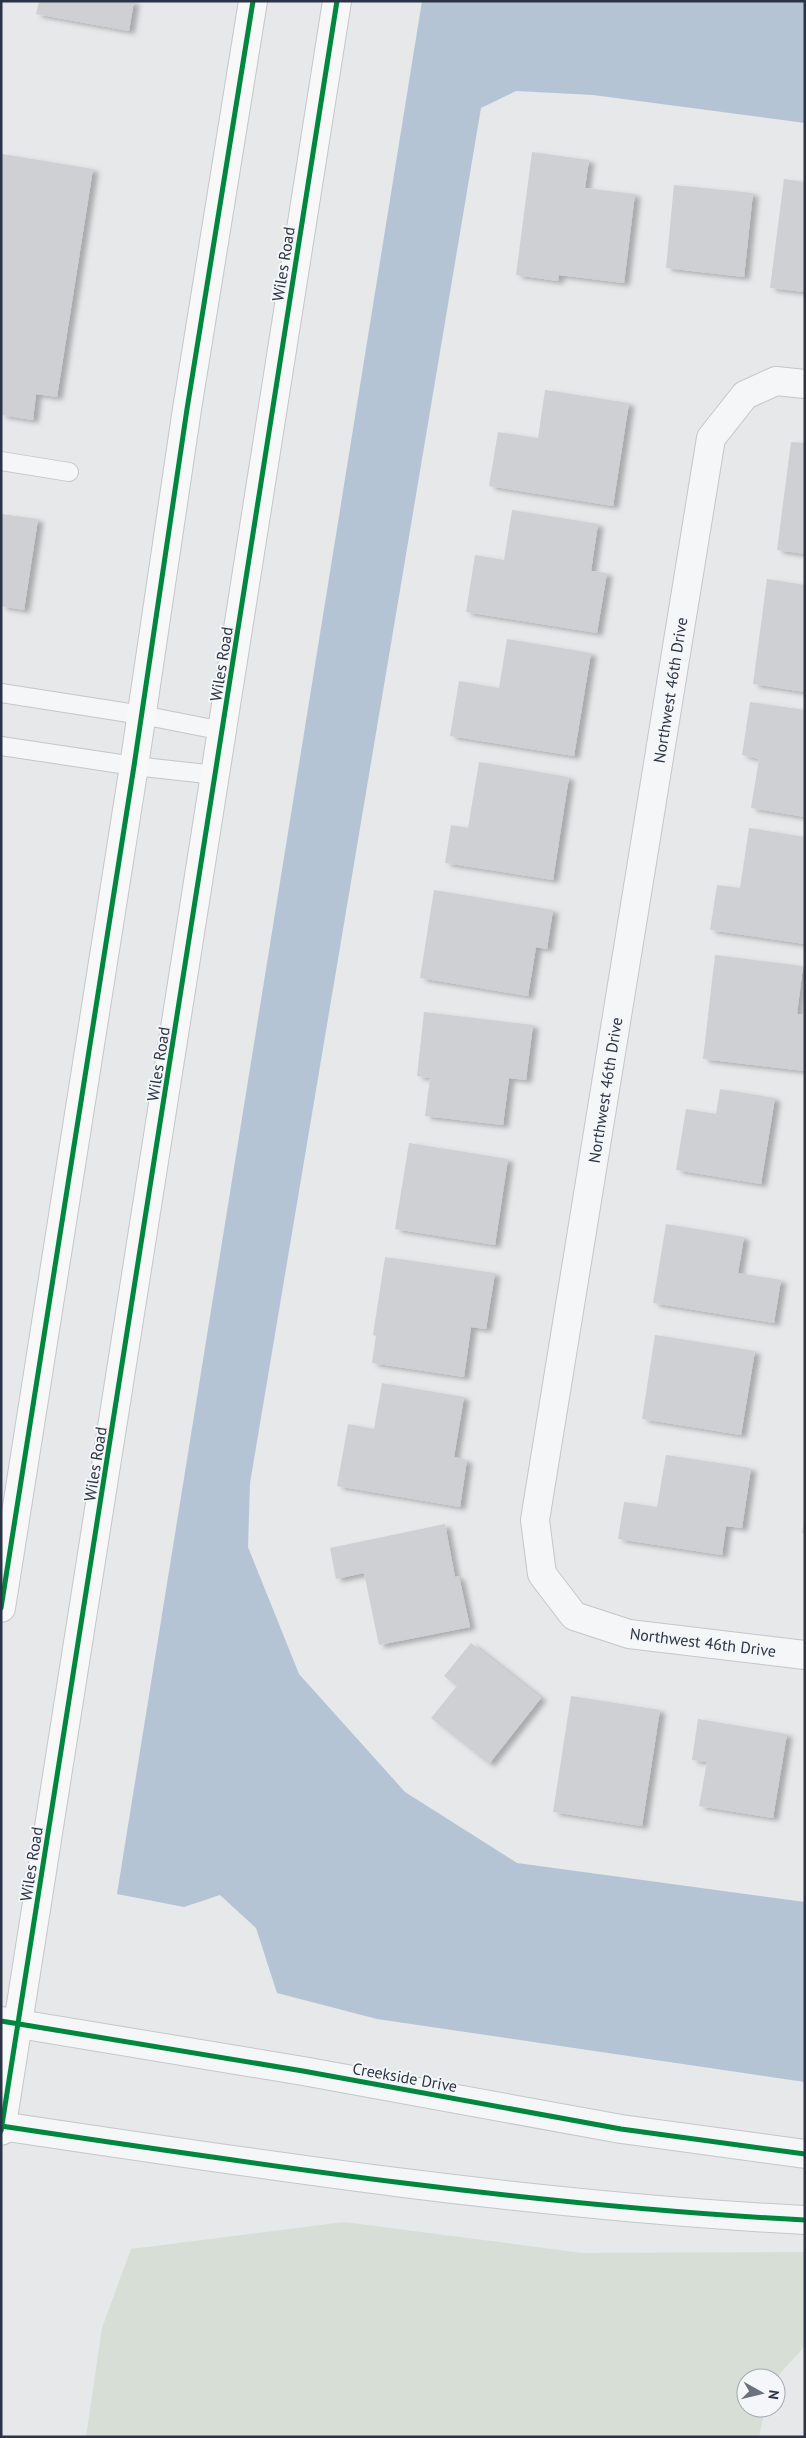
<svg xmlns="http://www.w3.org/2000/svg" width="806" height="2438" viewBox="0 0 806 2438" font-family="'PT Sans',sans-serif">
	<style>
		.green { fill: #d6ded6 }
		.water { fill: #b4c4d5 }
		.building { fill: #ced0d3; filter: url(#shadow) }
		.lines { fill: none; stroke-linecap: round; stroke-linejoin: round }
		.service-casing { stroke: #c4c6c8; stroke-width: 20 }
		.minor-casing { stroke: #c4c6c8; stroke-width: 30 }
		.tertiary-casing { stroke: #c4c6c8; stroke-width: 30 }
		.secondary-casing { stroke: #c4c6c8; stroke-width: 30 }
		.service { stroke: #f5f6f7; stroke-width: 18 }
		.minor { stroke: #f5f6f7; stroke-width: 28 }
		.tertiary { stroke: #f5f6f7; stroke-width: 28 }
		.secondary { stroke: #f8f8f8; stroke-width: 28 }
		.cycleway-casing { stroke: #f4f6f9; stroke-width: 8 }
		.cycleway { stroke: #00873e; stroke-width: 5 }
		.labels { text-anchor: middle; stroke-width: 4; stroke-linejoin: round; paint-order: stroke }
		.street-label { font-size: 16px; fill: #2b3445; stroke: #f4f6f9 }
	</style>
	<defs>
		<filter id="shadow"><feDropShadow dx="5.5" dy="3" stdDeviation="2.5" flood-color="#0004"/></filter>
	</defs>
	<rect width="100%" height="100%" fill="#e6e8ea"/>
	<path class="green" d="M344,2222L582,2253L805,2252V2346L776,2378H746V2408H765L759,2437H86L102,2328L131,2249Z"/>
	<path class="water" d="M422,1H805V123L593,95L516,91L481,108L250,1483L248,1547L299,1674L405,1792L517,1863L805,1902V2082L377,2019L277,1993L256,1928L220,1895L184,1907L117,1894Z"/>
	<path class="building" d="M39,1H134L129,31L36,14Z
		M532,152L589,160L585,188L635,194L624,283L559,275L558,281L516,275Z
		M2,154L93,169L57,397L36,394L33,420L1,415Z
		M784,179L805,182V292L770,288Z
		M674,185L753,193L744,277L666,268Z
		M545,390L629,403L613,506L489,486L498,432L538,438Z
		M791,442L805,443V554L777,550Z
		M512,510L598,524L591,571L607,573L597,633L466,612L475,555L504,560Z
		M1,514L38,519L24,610L1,606Z
		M767,579L805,585V692L753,684Z
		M507,639L591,653L574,756L450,736L459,681L499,688Z
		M750,702L805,710V817L751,808L759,759L742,755Z
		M479,762L569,777L553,880L445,863L451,825L468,828Z
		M749,828L805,837V944L710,930L717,885L740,888Z
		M434,890L553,910L547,949L536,947L528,996L420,978Z
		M715,955L803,966L797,1014L805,1015V1071L703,1059Z
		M424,1012L533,1025L526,1080L509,1078L503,1125L425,1116L430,1078L417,1076Z
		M720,1089L775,1098L761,1184L676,1170L686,1109L716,1114Z
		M409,1143L508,1159L495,1245L395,1229Z
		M666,1224L744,1237L738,1273L781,1280L774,1323L653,1303Z
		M385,1257L495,1273L486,1329L471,1327L464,1377L372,1363L376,1336L373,1335Z
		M655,1335L755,1351L741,1435L642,1419Z
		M382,1383L464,1397L454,1457L467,1460L460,1507L337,1486L348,1424L374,1429Z
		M666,1455L751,1468L742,1528L726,1526L722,1555L618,1539L624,1502L657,1507Z
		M804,1522H805V1534L802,1533Z
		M445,1524L455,1577L459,1576L470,1627L379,1645L364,1573L336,1579L330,1548Z
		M471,1643L541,1698L489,1764L431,1718L457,1686L444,1676Z
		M571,1696L660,1710L642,1826L553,1812Z
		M698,1719L787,1734L773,1818L699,1806L707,1762L692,1760Z"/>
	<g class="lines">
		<defs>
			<path id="service" d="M1,461L69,472
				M1,693L142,715L223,731
				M1,746L134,766L216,775"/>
			<path id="minor" d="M805,384L776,381L745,395L711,438L535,1520L542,1574L574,1616L629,1634L805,1655"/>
			<path id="tertiary" d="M1,2021L303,2071L621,2129L805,2154
				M1,2126C268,2166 535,2206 805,2220"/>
			<path id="secondary" d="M1,1608L134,766L187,409L253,1
				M1,2131L337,1"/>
		</defs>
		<use href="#service" class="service-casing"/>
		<use href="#minor" class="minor-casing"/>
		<use href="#tertiary" class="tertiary-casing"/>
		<use href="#secondary" class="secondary-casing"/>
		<use href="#service" class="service"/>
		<use href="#minor" class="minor"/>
		<use href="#tertiary" class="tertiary"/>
		<use href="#secondary" class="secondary"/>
		<defs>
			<path id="cycleway" d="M1,1608L134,766L187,409L253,1
				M1,2021L303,2071L621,2129L805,2154
				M1,2126C268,2166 535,2206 805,2220
				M1,2131L337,1"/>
		</defs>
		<use href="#cycleway" class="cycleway-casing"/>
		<use href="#cycleway" class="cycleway"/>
	</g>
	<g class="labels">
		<g class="street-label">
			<text transform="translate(283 264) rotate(-81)" y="6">Wiles Road</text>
			<text transform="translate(221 664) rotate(-81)" y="6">Wiles Road</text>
			<text transform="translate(670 690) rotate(-81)" y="6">Northwest 46th Drive</text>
			<text transform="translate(158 1064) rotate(-81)" y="6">Wiles Road</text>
			<text transform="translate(605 1090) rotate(-81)" y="6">Northwest 46th Drive</text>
			<text transform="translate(95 1464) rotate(-81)" y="6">Wiles Road</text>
			<text transform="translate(703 1642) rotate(7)" y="6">Northwest 46th Drive</text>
			<text transform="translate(31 1864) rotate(-81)" y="6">Wiles Road</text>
			<text transform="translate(405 2077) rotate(10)" y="6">Creekside Drive</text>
		</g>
	</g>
	<rect width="806" height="2438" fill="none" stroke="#2b3445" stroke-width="5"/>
	<g transform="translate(761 2393) rotate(98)"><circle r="24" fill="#f4f6f9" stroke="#a4a8b1"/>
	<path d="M0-4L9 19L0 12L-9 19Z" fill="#6c737f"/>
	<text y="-8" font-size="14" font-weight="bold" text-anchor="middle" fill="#2b3445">N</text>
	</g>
</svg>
